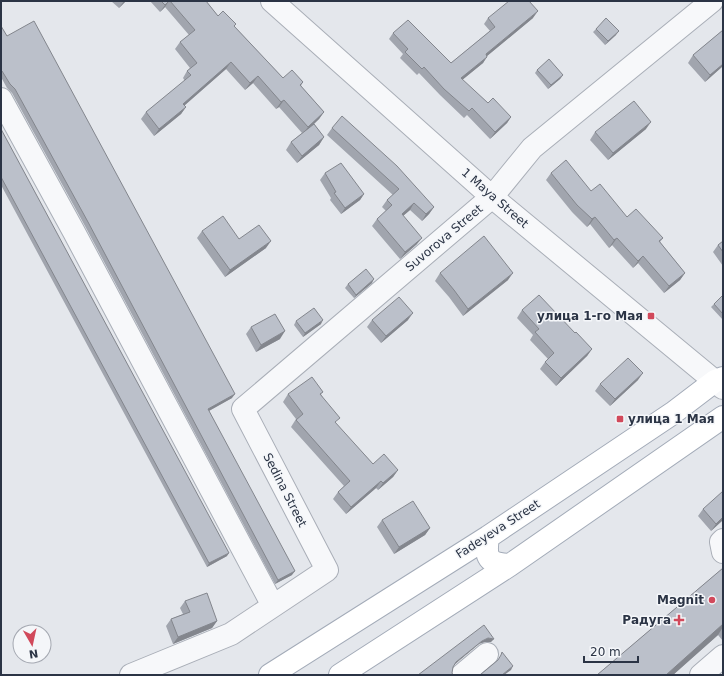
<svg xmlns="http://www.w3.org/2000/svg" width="724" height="676" viewBox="0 0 724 676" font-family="'DejaVu Sans',sans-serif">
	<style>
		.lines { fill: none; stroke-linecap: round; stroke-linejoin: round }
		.minor-casing { stroke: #a9aeb7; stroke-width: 24 }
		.major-casing { stroke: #a3abb8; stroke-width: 24 }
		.minor { stroke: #f7f8fa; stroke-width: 22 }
		.major { stroke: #fff; stroke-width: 22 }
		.wall { fill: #a1a5ae }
		.shaded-wall { fill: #83868d }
		.building { fill: #bbc0ca; stroke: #83868d }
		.poi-dot { fill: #d1495b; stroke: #f4f6f9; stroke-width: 1.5 }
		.labels { text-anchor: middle; stroke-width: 3; stroke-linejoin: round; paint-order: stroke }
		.street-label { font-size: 12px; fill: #2b3445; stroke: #f4f6f9 }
		.poi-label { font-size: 12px; font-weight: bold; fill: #2b3445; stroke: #f4f6f9; text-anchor: end }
	</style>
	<rect width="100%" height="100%" fill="#e4e7ec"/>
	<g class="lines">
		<defs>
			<path id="minor" d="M272,1L492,197L723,388
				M1,99L74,232L273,606
				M723,540L721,542L723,552
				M131,675L231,634L327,570L243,409L492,197L532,148L712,1
				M462,675L487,654
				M701,675L723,656"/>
			<path id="major" d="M488,537C485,558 488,564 510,565
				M270,675L488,537L673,413L715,381L723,378
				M340,675L510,565L723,417"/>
		</defs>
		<use href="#minor" class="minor-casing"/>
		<use href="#major" class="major-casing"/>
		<use href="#minor" class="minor"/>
		<use href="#major" class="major"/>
	</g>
	<path class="wall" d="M111,1H126L119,8Z
		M150,1H206L218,16L236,24L234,26L283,78L303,82L301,86L324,112L319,119L314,124L324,137L319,145L297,163L286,150L291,142L302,133L279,107L276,109L253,83L245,90L226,69L184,106L186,107L181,114L154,136L141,119L146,112L185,81L183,78L187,71L190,68L175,49L180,42L189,35L165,7L160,12Z
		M488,18H533L487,56L483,63L462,80L488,103L511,117L507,123L490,139L467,115L464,118L440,95L419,73L417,75L400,58L403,54L389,39L393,33L451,63L490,31L484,24Z
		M1,26L7,36L232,398L209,411L292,575L275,584L85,226L12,93L7,88L1,77Z
		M596,29L616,35L605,45L593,32Z
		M723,30V66L705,82L688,63L693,55Z
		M537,70L563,75L560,79L548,89L535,73Z
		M332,128L434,207L429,214L422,221L410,210L403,216L417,244L400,259L372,226L377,219L386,211L382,207L387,200L393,195L327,135Z
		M1,129L227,556L207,567L1,185Z
		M646,129L608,160L590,140L595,132Z
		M325,173L364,194L360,200L341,214L330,200L331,198L320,180Z
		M551,173L591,191L627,217L663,238L660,242L685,273L680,280L664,293L638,263L633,268L612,245L609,248L590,224L587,227L572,212L546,180Z
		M202,231L239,239L266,248L225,277L197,238Z
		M723,241V266L713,252L718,245Z
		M440,273L508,280L463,316L449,297L435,281Z
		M372,283L354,298L345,288L348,284Z
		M723,295V320L711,307Z
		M522,310L575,333L592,349L587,356L556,386L540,369L545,362L548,359L530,340L533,335L517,318Z
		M372,320H408L381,343L367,327Z
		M296,321L321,324L303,337L294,325Z
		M251,327L280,339L256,352L246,334Z
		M638,380L610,406L595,391L600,384Z
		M323,392L321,394L336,424L373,464L398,470L393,477L378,490L376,488L346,514L333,499L338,492L344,486L291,427L296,419L283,402L288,394Z
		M703,509L723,520L711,531L698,516Z
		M382,520L430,528L425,535L394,554L377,527Z
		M723,568V641L718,635L673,675H597Z
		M185,601L217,621L212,628L173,644L166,626L171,619L183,614L180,608Z"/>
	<path class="shaded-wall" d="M124,1H126L119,8Z
		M169,1L165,7L160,12L165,5Z
		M538,11L533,18L481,61L486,54Z
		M619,31L616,35L605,45L608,41Z
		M487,57L483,63L456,85L461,78Z
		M231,62L226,69L178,111L183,104Z
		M723,64V66L705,82L710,75Z
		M563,75L560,79L548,89L551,85Z
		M258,76L253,83L245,90L250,83Z
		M284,100L279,107L276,109L281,102Z
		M186,107L181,114L154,136L159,129Z
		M324,112L319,119L303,134L308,127Z
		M511,117L507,123L490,139L495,132Z
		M651,122L646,129L608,160L613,153Z
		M324,137L319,145L297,163L302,156Z
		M364,194L360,200L341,214L345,208Z
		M414,203L410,210L397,221L402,214Z
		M434,207L429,214L422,221L426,214Z
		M595,217L590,224L587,227L592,219Z
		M422,238L417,244L400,259L405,252Z
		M617,238L612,245L609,248L614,240Z
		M271,241L266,248L225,277L230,270Z
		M643,256L638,263L633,268L638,261Z
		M513,273L508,280L463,316L468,309Z
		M685,273L680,280L664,293L669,286Z
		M374,279L372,283L354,298L356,295Z
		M413,313L408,320L381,343L386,336Z
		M323,320L321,324L303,337L305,333Z
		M285,331L280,339L256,352L261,345Z
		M592,349L587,356L556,386L561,378Z
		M643,373L638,380L610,406L615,399Z
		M235,394L232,398L205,413L208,409Z
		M398,470L393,477L378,490L383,483Z
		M381,481L376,488L346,514L351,507Z
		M723,517V520L711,531L716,524Z
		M430,528L425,535L394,554L399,547Z
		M229,553L227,556L207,567L209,563Z
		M295,571L292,575L275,584L278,580Z
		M217,621L212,628L173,644L178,637Z
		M723,624V627L718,635L673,675H666Z
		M488,638L494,639L491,642H485L479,644L454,665L456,662L482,641Z
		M513,666L511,670L504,675H502Z"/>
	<path class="building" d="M161,1H169L165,5Z
		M170,1H206L218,16L223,11L236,24L234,26L283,78L292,70L303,82L300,85L324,112L308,127L284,100L281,102L258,76L250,83L231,62L183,104L186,107L159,129L146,112L191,75L187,71L197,63L180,42L195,30Z
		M509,1H529L538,11L486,54L487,57L461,78L488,103L493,98L511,117L495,132L472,108L469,111L444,89L424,67L422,69L405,52L408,49L393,33L408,20L451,63L495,27L488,18Z
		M606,18L619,31L608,41L596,29Z
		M34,21L235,394L208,409L295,571L278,580L88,222L15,89L10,84L2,71L1,72V26L7,36Z
		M723,30V64L710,75L693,55Z
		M549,59L563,75L551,85L537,70Z
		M634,101L651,122L613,153L595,132Z
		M342,116L397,166L434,207L426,214L414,203L402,214L422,238L405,252L377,219L392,205L387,200L399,189L332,128Z
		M314,124L324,137L302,156L291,142Z
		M1,129L229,553L209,563L1,177Z
		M566,160L591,191L600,184L627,217L636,209L663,238L659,241L685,273L669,286L643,256L638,261L617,238L614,240L595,217L592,219L577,205L551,173Z
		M341,163L364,194L345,208L334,193L336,192L325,173Z
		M223,216L239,239L259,225L271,241L230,270L202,231Z
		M484,236L513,273L468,309L454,290L440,273Z
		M723,241V252L718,245Z
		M366,269L374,279L356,295L348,284Z
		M539,295L575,333L576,332L592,349L561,378L545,362L554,353L535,332L539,329L522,310Z
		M723,295V314L714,304Z
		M399,297L413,313L386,336L372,320Z
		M314,308L323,320L305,333L296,321Z
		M275,314L285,331L261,345L251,327Z
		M628,358L643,373L615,399L600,384Z
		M312,377L323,392L320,394L340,418L335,422L373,464L384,454L398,470L383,483L381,481L351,507L338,492L350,481L296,420L303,414L288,394Z
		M723,491V517L716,524L703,509Z
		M413,501L430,528L399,547L382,520Z
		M723,568V624L666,675H597Z
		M207,593L217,621L178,637L171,619L190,612L185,601Z
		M484,625L494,639L488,638L482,641L456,662L453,667L452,673L453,675H418Z
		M502,652L513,666L502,675H480L498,660L501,655Z"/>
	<g class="poi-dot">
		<rect x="647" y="312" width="8" height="8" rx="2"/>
		<rect x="616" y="415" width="8" height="8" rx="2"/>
		<circle cx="712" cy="600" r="4"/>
		<path d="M677 614h4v4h4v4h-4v4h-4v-4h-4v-4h4z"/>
	</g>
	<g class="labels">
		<g class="street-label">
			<text transform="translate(495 198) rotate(41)" y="4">1 Maya Street</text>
			<text transform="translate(444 238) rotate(-40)" y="4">Suvorova Street</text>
			<text transform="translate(285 490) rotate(63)" y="4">Sedina Street</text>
			<text transform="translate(498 529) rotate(-33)" y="4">Fadeyeva Street</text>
		</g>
		<g class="poi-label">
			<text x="643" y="320">улица 1-го Мая</text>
			<text x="628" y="423" text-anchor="start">улица 1 Мая</text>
			<text x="704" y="604">Magnit</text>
			<text x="671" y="624">Радуга</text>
		</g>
	</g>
	<rect width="724" height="676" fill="none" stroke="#2b3445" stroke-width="4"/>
	<g transform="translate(32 644) rotate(171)"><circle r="19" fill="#f4f6f9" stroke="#a4a8b1"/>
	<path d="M0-3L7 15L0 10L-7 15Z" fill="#d1495b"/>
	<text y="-6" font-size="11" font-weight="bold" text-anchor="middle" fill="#2b3445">N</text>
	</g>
	<path d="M584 656v6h54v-6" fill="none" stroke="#2b3445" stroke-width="2"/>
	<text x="590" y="656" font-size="12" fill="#2b3445" stroke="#f4f6f9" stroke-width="3" paint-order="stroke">20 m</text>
</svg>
